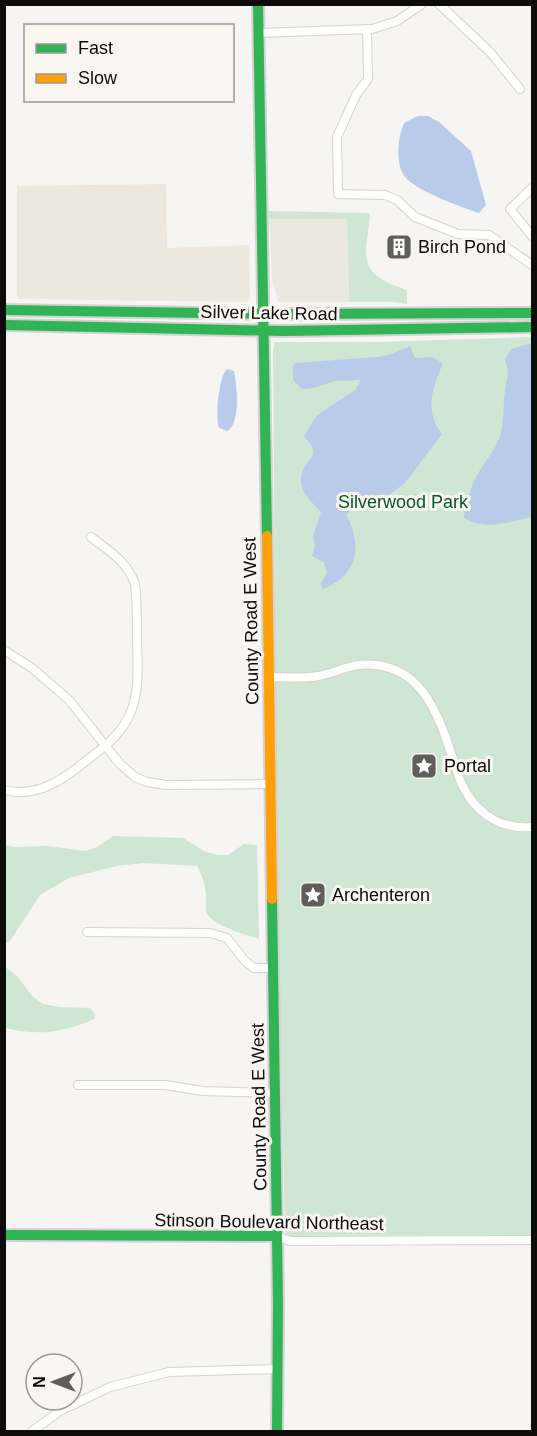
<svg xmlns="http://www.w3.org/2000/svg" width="537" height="1436" viewBox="0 0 537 1436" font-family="Arial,sans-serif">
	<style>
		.built { fill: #ece8e0 }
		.green { fill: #cee6d3 }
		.water { fill: #b8cbe9 }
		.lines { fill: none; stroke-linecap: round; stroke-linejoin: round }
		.street-casing { stroke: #d4d3d1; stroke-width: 10 }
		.fast-casing { stroke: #d4d3d1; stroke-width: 14 }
		.slow-casing { stroke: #d4d3d1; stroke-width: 14 }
		.street { stroke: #fefefd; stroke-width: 8 }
		.fast { stroke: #30b455; stroke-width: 10 }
		.slow { stroke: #ff9f0a; stroke-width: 10 }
		.labels { text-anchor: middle; stroke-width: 6; stroke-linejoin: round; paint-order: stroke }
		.poi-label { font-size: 18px; fill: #0d0c0a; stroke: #f9f6f1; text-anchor: start }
		.street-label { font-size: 18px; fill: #0d0c0a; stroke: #f9f6f1 }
		.park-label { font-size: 18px; fill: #06562c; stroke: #f9f6f1 }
	</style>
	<rect width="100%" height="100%" fill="#f7f5f3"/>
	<path class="built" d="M166,184L167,248L249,245L250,295L247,302L17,299V186Z
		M269,219H347L349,302H278L272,279Z"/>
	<path class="green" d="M268,211L370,213C366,259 355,273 407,290V304L394,302H349L347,219H269Z
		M532,337V1235L289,1236L285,1232L277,906L273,349L275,342H378Z
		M113,836L183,838L204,851L217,855H228L244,844L257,845L259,939C246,935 209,925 206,911C205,907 206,902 206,897C206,886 202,875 197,866L143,863L117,866L69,878L40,895L10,941L5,943V845L15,847L47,846L86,851L97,847Z
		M4,966L18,977L32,996L43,1004L60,1007L90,1008L95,1014L94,1019C61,1033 40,1036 5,1028Z"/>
	<path class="water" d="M418,116H428L439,122L471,151L486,205L479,213C461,207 419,192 406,178C394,164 398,138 404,123Z
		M532,343V517C507,522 489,531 464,518C467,501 471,484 480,470C488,458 497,447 501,433C504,419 503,405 505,391C507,378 510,372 505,360L511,349Z
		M410,346L415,358L432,357L443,363C432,389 424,410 442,434L405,483L370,509H355L346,514C348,520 352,525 353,532C361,559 348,580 323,589L321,583L327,573L324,562L312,556L315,547L313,536L321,512C313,503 300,492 301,479C302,459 326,457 304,437L316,416L355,390L361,380L335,381L313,388L302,389L293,380V367L295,363L377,357L392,354Z
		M227,369L234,371C237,385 241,424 227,431L219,428C215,417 219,376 227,369Z"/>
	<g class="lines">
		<defs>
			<path id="street" d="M439,4L490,52L520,89
				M367,29L368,79L356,95L337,137L338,194L385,195L397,200L415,217L458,234L489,235L532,265
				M259,33L372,29L397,21L422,4
				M532,188L510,209L532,236
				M4,650L32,668L69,700L120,764L135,777L147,782L166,785L270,784
				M268,677C284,677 302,679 318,676C332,674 344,667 358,665C429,658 442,729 460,780C473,811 498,830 532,827
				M4,790C32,797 55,785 77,768C93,755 112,743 124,725C142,698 137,665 137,635C137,618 137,601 135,584C127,561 109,551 91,537
				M87,932L210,933L227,938L245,961L254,968H274
				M78,1085H165L203,1091L274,1093
				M277,1236L290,1241L532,1240
				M31,1432L60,1411L110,1387L169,1372L277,1369"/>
			<path id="fast" d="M258,4L267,536
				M4,310L280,314L532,313
				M4,325L284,331L532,327
				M272,899L278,1304L277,1432
				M4,1235L277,1236"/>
			<path id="slow" d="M267,536L272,899"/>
		</defs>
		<use href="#street" class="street-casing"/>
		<use href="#fast" class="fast-casing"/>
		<use href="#slow" class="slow-casing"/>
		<use href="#street" class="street"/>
		<use href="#fast" class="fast"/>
		<use href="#slow" class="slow"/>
	</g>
	<defs>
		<symbol id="building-square" viewBox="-11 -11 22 22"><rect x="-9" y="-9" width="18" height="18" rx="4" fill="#5f5e5c" stroke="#f9f6f1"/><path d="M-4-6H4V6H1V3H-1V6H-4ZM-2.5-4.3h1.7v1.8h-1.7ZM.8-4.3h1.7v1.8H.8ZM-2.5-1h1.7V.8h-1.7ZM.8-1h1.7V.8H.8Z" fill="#fff"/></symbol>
		<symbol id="sight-square" viewBox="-11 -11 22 22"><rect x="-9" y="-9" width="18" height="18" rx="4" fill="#5f5e5c" stroke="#f9f6f1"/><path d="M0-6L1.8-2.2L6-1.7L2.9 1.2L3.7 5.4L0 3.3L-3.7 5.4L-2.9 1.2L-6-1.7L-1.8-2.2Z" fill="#fff"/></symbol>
	</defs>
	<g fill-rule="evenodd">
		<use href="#building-square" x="384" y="232" width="30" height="30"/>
		<use href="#sight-square" x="409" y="751" width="30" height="30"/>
		<use href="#sight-square" x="298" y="880" width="30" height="30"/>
	</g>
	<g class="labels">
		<g class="poi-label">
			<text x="418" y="253">Birch Pond</text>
			<text x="444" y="772">Portal</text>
			<text x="332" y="901">Archenteron</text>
		</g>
		<g class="street-label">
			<text transform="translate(269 313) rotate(1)" y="6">Silver Lake Road</text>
			<text transform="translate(251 621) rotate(-91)" y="6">County Road E West</text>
			<text transform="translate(259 1107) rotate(-91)" y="6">County Road E West</text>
			<text transform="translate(269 1222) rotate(1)" y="6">Stinson Boulevard Northeast</text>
		</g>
		<g class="park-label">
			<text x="403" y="508">Silverwood Park</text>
		</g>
	</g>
	<rect width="537" height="1436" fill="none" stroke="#0d0c0a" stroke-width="12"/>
	<rect x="24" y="24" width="210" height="78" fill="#f9f6f1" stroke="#9b9895" stroke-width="1.5"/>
	<rect x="36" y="44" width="30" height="9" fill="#30b455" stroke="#9b9895" stroke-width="1.5"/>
	<text x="78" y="54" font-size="18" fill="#0d0c0a">Fast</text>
	<rect x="36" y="74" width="30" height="9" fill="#ff9f0a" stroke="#9b9895" stroke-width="1.5"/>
	<text x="78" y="84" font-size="18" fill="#0d0c0a">Slow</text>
	<g transform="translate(54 1382) rotate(270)"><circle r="28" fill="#f9f6f1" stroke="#9b9895" stroke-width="1.5"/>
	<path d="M0-4.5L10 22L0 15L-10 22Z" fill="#5f5e5c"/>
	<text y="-9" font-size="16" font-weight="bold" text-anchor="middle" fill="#0d0c0a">N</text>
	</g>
</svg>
